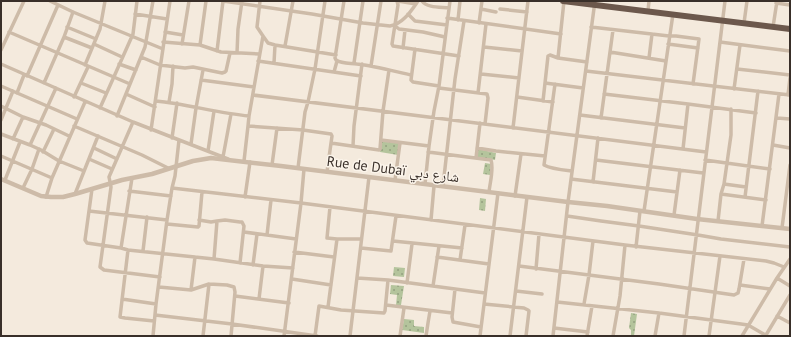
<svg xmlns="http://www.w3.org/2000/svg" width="791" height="337" viewBox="0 0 791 337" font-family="'PT Sans','Noto Naskh Arabic',sans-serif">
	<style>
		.grass { fill: url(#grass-dots) }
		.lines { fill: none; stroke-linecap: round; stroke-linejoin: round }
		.minor { stroke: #cdbba8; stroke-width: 3.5 }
		.tertiary { stroke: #cdbba8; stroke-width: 4.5 }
		.trunk { stroke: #6c584c; stroke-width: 6 }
		.labels { text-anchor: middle; stroke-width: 3; stroke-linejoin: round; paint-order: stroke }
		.street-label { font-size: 14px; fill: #392f29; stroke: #fbf4ea }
	</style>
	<defs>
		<pattern id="grass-dots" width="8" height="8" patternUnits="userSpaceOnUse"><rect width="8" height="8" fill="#b4c49c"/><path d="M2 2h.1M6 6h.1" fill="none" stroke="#93a07f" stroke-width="1.8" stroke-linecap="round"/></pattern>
	</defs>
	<rect width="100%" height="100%" fill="#f4eadd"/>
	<path class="grass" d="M381,141L399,143L398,155L380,152Z
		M478,149L496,153L495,160L477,157Z
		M485,163L491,164L490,175L483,174Z
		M480,198L486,199L485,211L479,210Z
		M394,267L405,268L404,277L393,276Z
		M391,285L404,286L401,305H396L397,295L390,294Z
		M631,313L637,314L634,336L631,335V330L629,328Z
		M404,319L414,320V326L424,327V333L402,330Z"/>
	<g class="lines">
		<path class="minor" d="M50,1L73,12L163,49
			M223,1L312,14L363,23L390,26C403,24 411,11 418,1
			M260,1L257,27L263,36L268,43L275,45L336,55
			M344,1L335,58L336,60C342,64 350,63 357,64C375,66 393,71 411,75
			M397,1L398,5L392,44L393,46L459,56
			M398,1L416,4
			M422,1C427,8 440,7 449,8
			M776,3L790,5
			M481,9L496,12
			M500,9L527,12
			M648,11L649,1
			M135,14L167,19
			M408,14L415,21L447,25
			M447,18L561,34
			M458,20L460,1
			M479,23L482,1
			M744,23L747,1
			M394,25L399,29L423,32L445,37
			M67,27L96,39
			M591,27L669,36H676L699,39L693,84
			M773,27L777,1
			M9,32L130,84
			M165,32L183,35
			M64,37L92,48
			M163,42L200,45L221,52L259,54
			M720,42L790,51
			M94,44L122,57
			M182,44L189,1
			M668,44L698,48
			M200,45L206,1
			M285,46L293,1
			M484,47L522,51
			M403,48L405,30
			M415,49L411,80L413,82L439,86
			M1,50L24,1
			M217,51L223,1
			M610,52L666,61
			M237,53L238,29L242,1
			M141,57L160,65L185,68L193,67L222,73L225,72L226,71L230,53
			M558,58L564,1
			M649,58L652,34
			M258,61L361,76
			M274,63L275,45
			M354,63L363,1
			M1,64L133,122L228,159
			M119,64L136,70
			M85,65L100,29L105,1
			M371,66L381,1
			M737,69L790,75
			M586,71L790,95
			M334,72L337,61
			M481,74L519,78
			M27,76L58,5
			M201,80L254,87
			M44,83L64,37L73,12
			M81,83L106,93
			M545,83L583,88
			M555,84L544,165C551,169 563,170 572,171
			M1,86L77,119
			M439,88L487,94L488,98L485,124
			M734,89L740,45
			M17,93L24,75
			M478,93L486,24
			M126,94L155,107
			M604,94L688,104L756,113
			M253,95L706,152
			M788,95L790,78
			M74,97L88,67
			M517,97L553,102
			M156,101C187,104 217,113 249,116
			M543,101L548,56L550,55L558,58L587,62
			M169,102L172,84L173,66
			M1,106L23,117L46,125L69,136
			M100,108L133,34L137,1
			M580,115L685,128
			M117,116L145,47L153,1
			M601,118L613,30
			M777,118L790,119
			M1,120L13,91
			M133,122L109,177L111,187L100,267L104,270L160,277
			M74,126L142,155L168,168
			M248,126L303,130L331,134L332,136L327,172
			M513,128L528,1
			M151,130L170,1
			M1,134L30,145L41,150L59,161L84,171
			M172,138L177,103
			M13,139L23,117
			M381,140L429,146
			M331,143L379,150L380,149L383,111L389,70
			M191,144L196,108L203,70
			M30,145L56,88
			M773,145L790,148
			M353,146L354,126L362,64
			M94,148L117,159
			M477,148L496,151L545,156
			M683,149L688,104
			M208,151L214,111
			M43,152L54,129
			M428,152L491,160C494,169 490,182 489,192
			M1,156L52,178
			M223,157L231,114
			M476,158L480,123
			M89,159L112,169
			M596,160L703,173
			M705,160L770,169
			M244,161L248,126L249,116L263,36
			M272,165L277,128
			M298,168L305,112L308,102L315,69L325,1
			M571,179L677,192
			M5,180L20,142
			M395,180L400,143
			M593,182L598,138
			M425,184L429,146L434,111L439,86L450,1
			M724,184L746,187
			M443,186L455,79L464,21
			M23,188L32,169L39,149
			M172,188L301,203L625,245L766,261L774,263L784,267
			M92,189L85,240L87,243L121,248L128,250L214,259L263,266L293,268
			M129,191L171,196
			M75,194L98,136
			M721,194L766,200
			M515,196L521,154
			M46,197L52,178L85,102
			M245,197L250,162
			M745,197L758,91
			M330,207L327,238L337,239H361
			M89,211L167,220
			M644,211L673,14
			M674,215L680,170
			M567,216L601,221L639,226L698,235L721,239L790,247
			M199,220L211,222L217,221
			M431,220L434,186
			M718,221L721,194L724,184L731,135V109
			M167,224L198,227L199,226L202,192
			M762,226L779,94
			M782,228L790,165
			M244,232L296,239
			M267,235L271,200
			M393,241L462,248
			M636,247L640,211
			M121,248L132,178
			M361,248L391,251L396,216
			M128,250L120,317L125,318L154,321
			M143,251L147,217
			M294,252L334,257
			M437,257L489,264
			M214,259L217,221L225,220L240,222H242L244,226L240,263
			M460,260L465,225
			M253,265L257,234
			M519,266L659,284L734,295L738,293L739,289L744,259
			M536,269L539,234
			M357,278L388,280L485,293
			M777,278L790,286
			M292,279L331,285
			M407,283L412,244
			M740,285L770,289
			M433,286L439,246
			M159,287L191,290L209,284L227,285L234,287L235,292L231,336
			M455,289L452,317L453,322L481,327
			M191,290L195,257
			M516,291L542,294
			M235,296L289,303
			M122,299L156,304
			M259,299L263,266
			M557,302L659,313L741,324L748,325L767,336
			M484,304L524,308L528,310L529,311L526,336
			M584,304L589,275L593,241
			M386,305L452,313
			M328,307L337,239
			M155,315L232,324L317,336
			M777,316L790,323
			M554,328L588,332
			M766,335L790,295
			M153,336L156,304L167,220L172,188L175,176L179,140
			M203,336L209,284
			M284,336L301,203L304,169
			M315,336L319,306L341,310L384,313L385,311L388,280
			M350,336L369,177
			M400,336L404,308
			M426,336L428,323L430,311
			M480,336L498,193
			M510,336L527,197
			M553,336L568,202L595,1
			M587,336L592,306
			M613,336L620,296L625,245
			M655,336L659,313
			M684,336L725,1
			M709,336L720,256
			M742,336L777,278L790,259"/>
		<path class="tertiary" d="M1,179L41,196L51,197H63L75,194L122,180L152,174L193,161L211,158L281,166L568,202L607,206L697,219L790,229"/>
		<path class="trunk" d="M563,1L790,29"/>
	</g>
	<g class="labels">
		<g class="street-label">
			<text transform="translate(393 169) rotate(7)" y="5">Rue de Dubaï شارع دبي</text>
		</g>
	</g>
	<rect width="791" height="337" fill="none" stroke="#392f29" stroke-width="4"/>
</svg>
